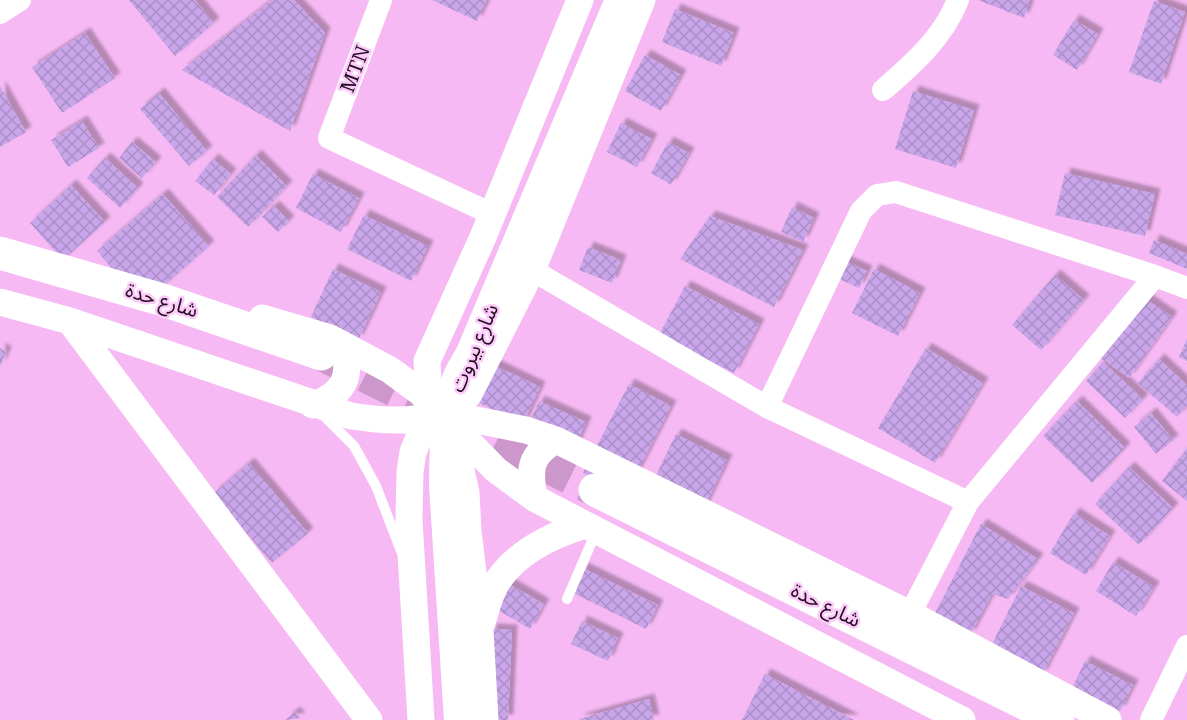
<svg xmlns="http://www.w3.org/2000/svg" width="1187" height="720" viewBox="0 0 1187 720" font-family="'Roboto Serif','Noto Sans Arabic',serif">
	<style>
		.building { fill: url(#building-cross-hatch); filter: url(#shadow) }
		.lines { fill: none; stroke-linecap: round; stroke-linejoin: round }
		.primary-tunnel { stroke: #cc97ca; stroke-width: 33; stroke-dasharray: 33 16; stroke-linecap: butt }
		.service { stroke: #fff; stroke-width: 10 }
		.minor { stroke: #fff; stroke-width: 22 }
		.tertiary { stroke: #fff; stroke-width: 27 }
		.secondary { stroke: #fff; stroke-width: 32 }
		.primary { stroke: #fff; stroke-width: 33 }
		.labels { text-anchor: middle; stroke-width: 5; stroke-linejoin: round; paint-order: stroke }
		.street-label { font-size: 20px; fill: #220d22; stroke: #fccbfa }
	</style>
	<defs>
		<pattern id="building-cross-hatch" width="8" height="8" patternUnits="userSpaceOnUse" patternTransform="scale(1.5)"><rect width="8" height="8" fill="#c9a6ea"/><path d="M0 0l8 8M0 8l8-8" fill="none" stroke="#ac8ec8"/></pattern>
		<filter id="shadow"><feDropShadow dx="5.5" dy="-5.5" stdDeviation="1.5" flood-color="#0004"/></filter>
	</defs>
	<rect width="100%" height="100%" fill="#f6b9f4"/>
	<path class="building" d="M129,0H195L214,23L175,56Z
		M272,0H294L325,33L290,131L182,70Z
		M432,0H487L477,21Z
		M978,0H1030L1024,18Z
		M1154,1L1185,12L1161,84L1129,72Z
		M675,9L734,33L721,66L662,42Z
		M1074,20L1098,34L1077,70L1053,55Z
		M85,33L115,78L62,113L32,67Z
		M645,55L681,75L661,111L625,91Z
		M0,86L26,132L0,147Z
		M913,91L974,110L956,168L895,149Z
		M159,93L207,151L189,166L140,109Z
		M82,121L99,148L68,167L51,140Z
		M621,123L652,139L637,167L607,152Z
		M132,142L156,162L142,178L119,158Z
		M668,142L689,153L671,185L651,173Z
		M256,155L287,186L248,227L217,197Z
		M105,158L138,188L120,208L87,178Z
		M213,159L231,174L214,195L195,181Z
		M1065,173L1155,194L1145,236L1055,215Z
		M313,174L359,198L341,232L296,208Z
		M71,185L105,222L63,260L30,223Z
		M163,194L209,246L143,304L97,251Z
		M274,206L289,221L278,232L262,217Z
		M792,207L814,218L803,242L781,232Z
		M364,215L428,246L411,281L347,249Z
		M710,216L803,250L774,307L680,259Z
		M1154,240L1187,254V269L1149,253Z
		M588,247L621,260L612,283L579,270Z
		M833,256L867,271L859,288L826,273Z
		M333,269L381,292L358,340L311,317Z
		M874,269L920,293L898,336L852,313Z
		M1055,275L1084,300L1041,350L1012,325Z
		M685,286L759,324L734,373L659,335Z
		M1137,293L1172,317L1129,378L1095,354Z
		M1187,339V361L1179,357Z
		M0,348L6,352L0,367Z
		M926,348L983,383L935,463L878,428Z
		M475,356L540,387L523,424L458,393Z
		M1159,359L1187,385V406L1177,417L1138,383Z
		M1103,362L1143,399L1125,418L1086,381Z
		M629,384L671,406L625,495L583,473Z
		M539,401L586,422L565,470L518,448Z
		M1077,401L1125,448L1092,483L1043,436Z
		M1151,413L1173,440L1156,454L1134,427Z
		M676,434L727,460L697,522L646,496Z
		M1187,448V501L1162,481Z
		M249,463L308,533L272,563L213,494Z
		M1129,467L1173,508L1139,545L1095,504Z
		M1074,513L1110,536L1086,575L1050,553Z
		M981,524L1038,559L1008,599L992,594L970,635L935,613Z
		M1113,562L1154,587L1136,616L1096,591Z
		M583,568L658,605L646,629L571,592Z
		M507,583L544,604L530,629L493,607Z
		M1021,586L1074,613L1042,675L990,648Z
		M582,621L618,638L608,661L571,644Z
		M491,629L512,630L508,720H487Z
		M1085,661L1133,685L1120,711L1072,688Z
		M765,674L854,720H742Z
		M649,699L654,720H579V719Z
		M295,712L300,718L285,720Z"/>
	<g class="lines">
		<path class="primary-tunnel" d="M321,354L595,490"/>
		<path class="service" d="M321,413L354,446L376,486L401,551
			M567,599L596,532"/>
		<path class="minor" d="M381,0L329,138L492,214
			M0,13L20,0
			M883,90C913,64 943,38 958,0
			M532,270L767,407L968,502
			M767,407L861,211L877,195L896,192L1155,276L1187,288
			M910,614L968,502L1155,276
			M1151,720L1187,646"/>
		<path class="tertiary" d="M0,302L70,321L351,416C391,422 438,426 469,394L532,270L642,0
			M262,318L330,338L390,370L420,392L496,470L534,498L962,720
			M70,321L369,720
			M313,405C343,395 354,376 342,345
			M441,413L526,430L556,440L910,614L1108,720
			M534,498C529,470 529,455 556,440
			M482,623C486,609 490,592 499,579C519,551 552,535 585,525
			M421,720L409,520L410,472L413,452L420,435L441,413
			M485,720L480,630L468,531L466,493L458,456L428,382L427,361L483,237L580,0"/>
		<path class="secondary" d="M460,720L445,485C445,451 446,415 457,382C460,372 467,363 472,353L621,0"/>
		<path class="primary" d="M0,253L163,300L321,354
			M595,490L1058,720"/>
	</g>
	<g class="labels">
		<g class="street-label">
			<text transform="translate(355 69) rotate(-69)" y="7">MTN</text>
			<text transform="translate(162 300) rotate(17)" y="7">شارع حدة</text>
			<text transform="translate(474 348) rotate(-67)" y="7">شارع بيروت</text>
			<text transform="translate(826 605) rotate(26)" y="7">شارع حدة</text>
		</g>
	</g>
</svg>
